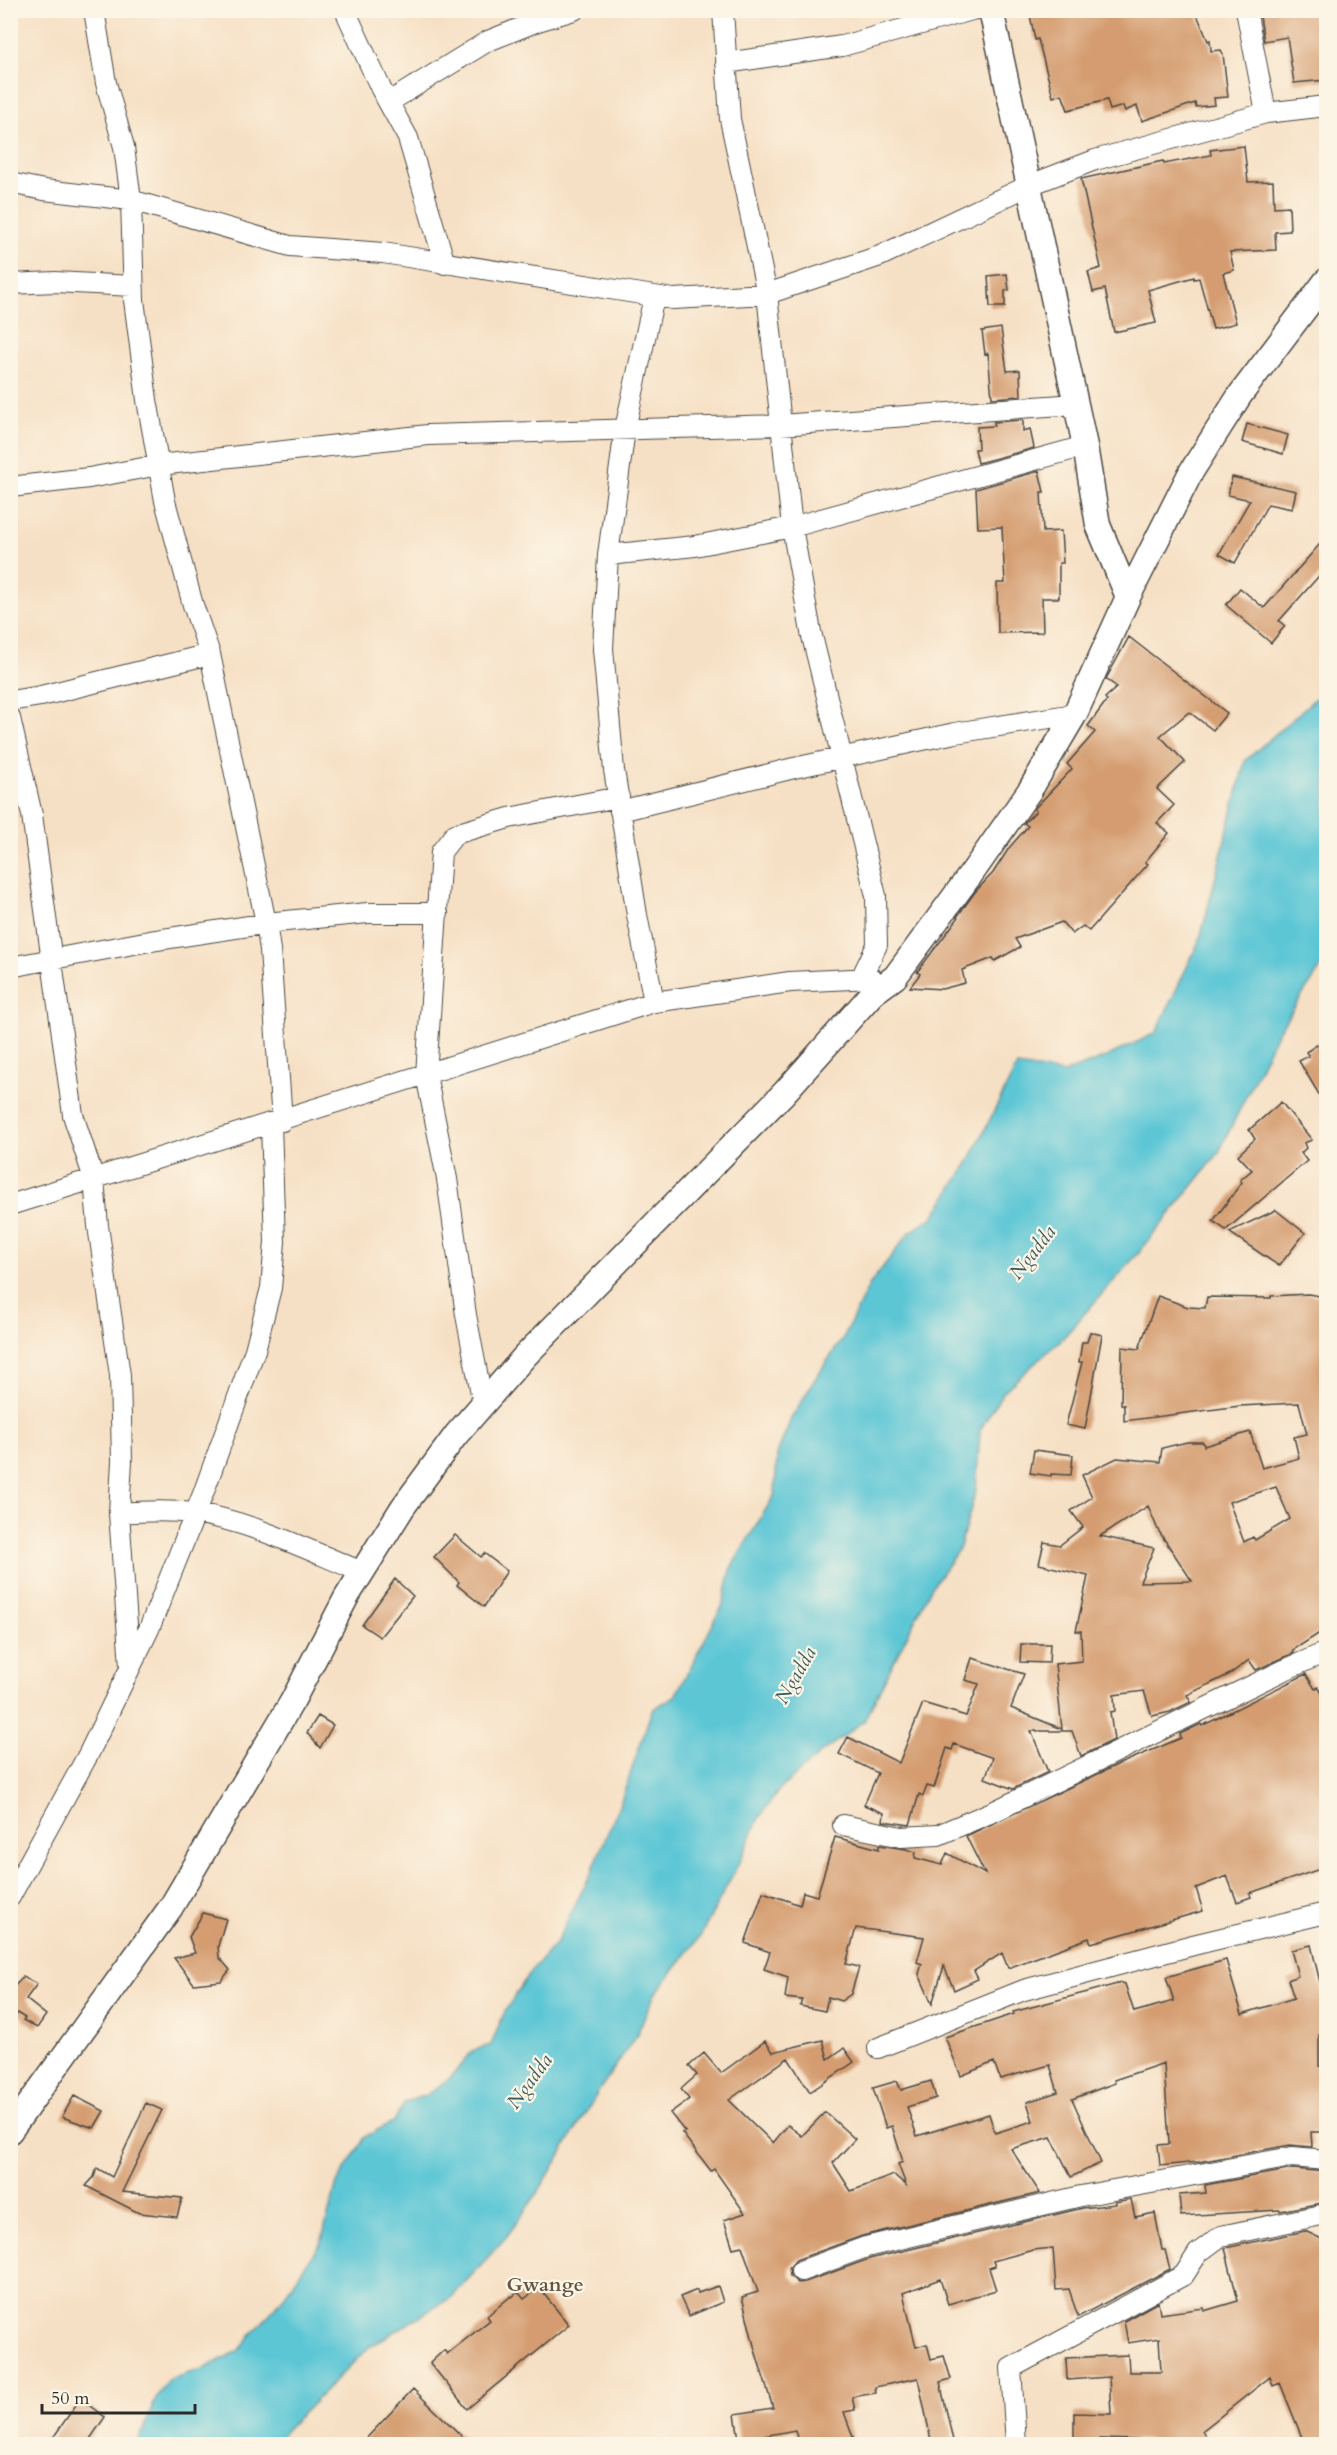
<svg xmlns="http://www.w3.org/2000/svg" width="1337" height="2455" viewBox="0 0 1337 2455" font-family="Cardo,serif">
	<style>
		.water { fill: #5bc6d5; stroke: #437880; stroke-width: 1.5 }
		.building { fill: #d49c70; fill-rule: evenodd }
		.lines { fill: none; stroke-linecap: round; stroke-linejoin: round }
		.minor-casing { stroke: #494642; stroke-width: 22 }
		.tertiary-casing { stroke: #494642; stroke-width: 27 }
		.minor { stroke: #fff; stroke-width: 20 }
		.tertiary { stroke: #fff; stroke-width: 24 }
		.labels { text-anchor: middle; stroke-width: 4.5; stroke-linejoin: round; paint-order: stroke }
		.water-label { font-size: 20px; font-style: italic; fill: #395a5e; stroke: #fcf5e5 }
		.neighbourhood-label { font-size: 20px; font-weight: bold; fill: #665343; stroke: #fcf5e5 }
	</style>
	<rect width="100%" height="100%" fill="#fcf5e5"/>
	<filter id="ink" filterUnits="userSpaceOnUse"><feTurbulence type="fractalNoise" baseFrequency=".0167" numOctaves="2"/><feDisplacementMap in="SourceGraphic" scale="12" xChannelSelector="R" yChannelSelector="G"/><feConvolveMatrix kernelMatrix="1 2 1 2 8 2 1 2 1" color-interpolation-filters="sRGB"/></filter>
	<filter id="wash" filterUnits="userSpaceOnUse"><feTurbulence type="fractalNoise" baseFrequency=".008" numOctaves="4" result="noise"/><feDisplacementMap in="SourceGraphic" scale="24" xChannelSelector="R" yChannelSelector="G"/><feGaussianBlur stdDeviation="1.35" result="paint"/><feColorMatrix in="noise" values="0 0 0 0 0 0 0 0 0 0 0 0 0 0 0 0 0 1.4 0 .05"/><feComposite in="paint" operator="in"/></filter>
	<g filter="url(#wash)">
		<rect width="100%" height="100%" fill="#f6e0c5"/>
		<path class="water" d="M1326,689V960L1277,1033L1218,1154L1141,1250L1063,1338L1003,1392L980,1430L976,1490L960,1547L931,1588L864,1721L822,1752L779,1790L759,1818L742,1857L701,1935L655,1994L636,2036L598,2092L537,2194L507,2236L452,2297L369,2347L285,2431L278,2444H137L157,2396L170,2379L205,2368L238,2351L284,2297L321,2242L337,2183L365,2137L394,2121L405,2102L426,2095L451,2077L472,2051L491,2045L505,2011L531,1971L556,1943L592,1871L621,1801L652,1710L675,1696L722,1607L732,1566L775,1494L777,1454L791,1419L815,1379L843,1338L870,1284L909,1233L933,1217L967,1165L1017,1066L1064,1073L1104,1058L1156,1033L1200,939L1245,761Z"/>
		<g id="blocks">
			<path class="building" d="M1029,10H1195L1208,41L1210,40L1211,51L1221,50L1223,54L1228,97L1214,98L1215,105L1196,107L1195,103L1142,121L1137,106L1125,111L1123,106L1110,110L1107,100L1068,110L1062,94L1053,97L1038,39L1035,40Z
				M1259,10H1326V80L1294,83L1287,37L1264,41Z
				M1244,146L1248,182L1273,181L1274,207L1289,206L1290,231L1275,232L1276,250L1230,252L1234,270L1223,273L1236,323L1213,329L1199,278L1194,279V277L1148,290L1156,323L1114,332L1105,289L1093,292L1088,272L1101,268L1081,179L1163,161L1164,164L1211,155L1210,150Z
				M1007,274L1009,290L1005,291V307H990L988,276Z
				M1001,328L1007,371L1020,370L1021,396L992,398L988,353L985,354L982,331Z
				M1023,420V431L1030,429L1034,448L978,463L975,449H978L977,427L994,426V422Z
				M1247,424L1288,435L1283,454L1242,442Z
				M1039,471L1044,492H1041L1043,532L1061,531L1063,563H1059V598H1042L1043,632L998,633L997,583H1005L1002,527L978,528L976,489Z
				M1232,477L1296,491L1292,509L1268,504L1235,563L1219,554L1250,500L1228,495Z
				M1326,537V568L1279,621L1285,626L1271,643L1226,605L1240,588L1264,608Z
				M1129,637L1227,713L1213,730L1189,712L1160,736L1185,762L1157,789L1174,805L1157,823L1169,833L1145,862L1148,864L1089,931L1083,926L1072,934L1062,922L1015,939L1020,947L995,961L993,958L962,970L965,983L942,989L910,987L920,974L917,972L958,918L957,917L975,892L993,873L1009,848L1028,826L1024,823L1036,811L1034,809L1072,769L1067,764L1095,732L1088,726L1107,700L1105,698L1117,687L1106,679Z
				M1326,1039V1106L1299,1061L1309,1056L1306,1052Z
				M1281,1102L1312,1140L1304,1143L1306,1148L1301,1153L1307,1161L1226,1230L1213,1221L1242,1182L1240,1180L1252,1170L1238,1155L1255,1139L1249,1130Z
				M1276,1210L1305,1233L1279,1266L1229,1232Z
				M1308,1294L1326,1297V1629L1293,1650L1294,1653L1256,1670L1249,1660L1230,1674L1187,1695L1191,1702L1170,1712L1152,1716L1144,1691L1114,1695L1115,1711L1110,1712L1114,1740L1081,1756L1072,1731H1031L1048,1772L1013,1789L985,1778L993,1758L954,1744L952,1750L947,1748L934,1788L927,1786L923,1796L919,1794L910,1825L883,1821L884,1813L864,1805L878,1773L839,1754L848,1737L899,1763L923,1703L966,1716L979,1684L965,1680L972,1658L1024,1674L1011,1708L1062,1729L1055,1664L1082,1661L1081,1631H1076L1088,1576L1039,1564L1044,1542L1060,1545L1083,1527L1071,1511L1092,1497L1082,1475L1117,1458L1160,1462L1162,1448L1187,1442H1203L1204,1446L1250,1432L1262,1468L1299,1458L1294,1437L1307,1434L1299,1403L1240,1406L1124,1421V1405L1121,1404L1122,1347L1139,1349L1158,1296L1188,1307L1205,1308L1207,1297L1271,1298V1296ZM1276,1487L1290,1519L1255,1540L1253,1537L1244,1542L1229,1502ZM1148,1506L1158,1530L1192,1581L1140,1582L1154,1548L1100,1536Z
				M1090,1332L1102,1335L1085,1429L1066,1425L1082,1362H1079L1082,1342H1087Z
				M1034,1450L1073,1455L1071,1475L1051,1474V1476L1030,1473Z
				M455,1535L481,1557L484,1553L507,1571L484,1607L457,1585L459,1582L434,1557Z
				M395,1579L413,1596L380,1637L362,1625Z
				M1021,1644H1050L1049,1663L1020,1662Z
				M1306,1674L1315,1689L1318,1687L1326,1699V1867L1250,1893L1251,1897L1237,1902L1227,1876L1196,1888L1203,1911L1091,1943L1089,1938L1008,1968L1002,1953L974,1971L978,1979L954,1990L944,1966L932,2004L919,1974L922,1964L917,1962L924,1937L856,1928L846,1964L859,1967L851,1994L841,2001L828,1997L825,2011L800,2006L802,2000L785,1998L788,1977L764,1969L770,1952L745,1943L763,1892L800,1905L803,1892L817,1896L835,1837L879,1849V1845L906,1849L916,1852L915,1858L942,1865L947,1853L985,1874L966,1836L1117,1765L1181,1738L1180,1734L1201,1724L1202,1726Z
				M318,1716L333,1725L320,1748L307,1733Z
				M203,1913L226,1919L218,1946L219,1957L230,1970L221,1981L194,1984L174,1958L195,1953L189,1937Z
				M1311,1945L1326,2007V2035H1319V2066L1326,2067V2116H1323L1324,2132H1311L1312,2147L1290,2145L1199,2162L1160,2166L1158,2145L1169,2144L1164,2063L1117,2079L1114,2080L1115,2083L1072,2099L1101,2163L1071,2177L1051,2137L1011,2149L1040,2193L862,2236L796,2260L789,2268L790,2276L798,2283L805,2282L869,2259L1083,2208L1116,2204L1115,2202L1131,2199L1135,2217L1155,2213L1162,2250H1165L1170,2269L1078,2317L1069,2289L1056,2290L1053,2248L1033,2250L993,2261L995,2266L989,2268L996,2290L948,2304L940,2279L903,2293L916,2347L927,2344L931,2359L944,2356L951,2379L940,2382L954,2445H932L918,2378L875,2387L876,2393L852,2397L855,2410L844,2412L856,2445H799L795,2430L763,2436L764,2445H740L735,2414L773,2408L755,2350L742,2297L758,2292L742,2246L733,2248L724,2220L745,2213L714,2169L711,2171L682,2133L685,2132L670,2113L689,2099L681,2089L697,2075L689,2066L704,2053L721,2073L765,2041L773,2052L823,2040L828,2059L844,2048L854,2062L810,2092L788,2058L729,2100L773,2143L788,2125L802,2136L825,2112L855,2139L833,2163L851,2191L894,2175L906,2185L898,2164L903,2162L892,2126L886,2128L873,2088L897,2081L901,2090L931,2081L936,2098L907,2107L917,2136L989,2114L995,2133L1033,2121L1027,2102L1058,2092L1050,2065L1000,2079L994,2062L961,2076L945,2037L1014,2014L1013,2012L1121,1983L1125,1984L1134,2012L1174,2001L1166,1977L1226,1960L1242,2014L1294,1998L1288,1980L1298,1976L1291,1950Z
				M23,1977L37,1984L26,1999L46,2015L37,2028L23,2020L25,2018L17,2013L10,2021V1987L12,1989Z
				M74,2096L104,2111L94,2128L62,2117Z
				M146,2103L162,2110L122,2192L182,2198L177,2217L139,2213L86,2186L94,2177L97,2168L112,2177Z
				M1293,2169L1325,2172L1326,2202L1280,2211V2210L1181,2216L1179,2195L1206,2193L1205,2185Z
				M1305,2231L1322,2239L1326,2248V2445H1305L1280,2383L1273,2386L1270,2377L1202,2431L1210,2445H1187L1186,2441L1099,2439V2445H1074V2413L1111,2414L1109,2377L1067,2380L1066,2358L1128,2355L1129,2372H1161L1159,2338L1128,2343L1124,2321L1158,2302L1160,2314L1204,2308V2311L1238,2301L1225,2248Z
				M718,2286L723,2302L689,2316L680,2297L697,2290L698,2293Z
				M539,2288L569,2325L467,2409L430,2363L444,2350L447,2354L490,2320L487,2316L511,2296L512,2297L518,2292L524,2299Z
				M413,2389L471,2445H360Z
				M80,2399L105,2417L86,2445H48Z"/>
		</g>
	</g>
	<g filter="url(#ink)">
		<use href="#blocks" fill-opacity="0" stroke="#494642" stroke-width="1.5"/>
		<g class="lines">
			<defs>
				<path id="minor" d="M94,10L106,83L124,147L131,200L134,300L147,400L165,501L193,605L210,654L266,923L270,950L282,1121
					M345,10L381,89L408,138L445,264
					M723,10L730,119L767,294L792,527L811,632L876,896L877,945L861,978
					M1246,10L1266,113
					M726,63L842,46L972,10
					M389,102L488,41L538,21L574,10
					M10,183L44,190L131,200L290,246L383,253L673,299L767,294L880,256L1030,185L1095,160L1266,113L1326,106
					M10,284L55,282L133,286
					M10,487L89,478L159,465L428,435L780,425L1076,404
					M608,555L695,546L792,527L1085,446
					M10,701L41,696L210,654
					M10,718L32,815L73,1115L94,1179L98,1226L120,1375L122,1461L119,1513L130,1666
					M620,811L794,768L955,733L1075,714
					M10,967L150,941L276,922L368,913H438
					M654,1002L637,915L614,770L603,649L608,555L625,429L654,297
					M10,1205L654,1002L790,982L872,978
					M483,1404L466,1315L447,1179L426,1075L441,852L455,834L509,818L619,797
					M119,1513C144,1511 168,1510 193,1513C248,1520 310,1551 362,1572
					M843,1825L901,1837L938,1835L997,1810L1282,1671L1326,1652
					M10,1897L88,1755L149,1629L203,1494L255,1350L271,1288L275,1242L271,1124
					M878,2048L1024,1990L1193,1945L1326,1913
					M801,2271L866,2247L1081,2196L1292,2157L1326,2160
					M1016,2444L1011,2368L1184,2275L1198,2253L1221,2236L1326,2214"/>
				<path id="tertiary" d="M991,10L1085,446L1098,525L1128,597
					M10,2131L171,1907L293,1700L346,1598L403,1507L456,1435L525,1356L784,1093L873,993L895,977L974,870L1030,790L1075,714L1128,597L1191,472L1240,395L1326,281"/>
			</defs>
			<use href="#minor" class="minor-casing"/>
			<use href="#tertiary" class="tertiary-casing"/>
			<use href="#minor" class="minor"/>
			<use href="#tertiary" class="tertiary"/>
		</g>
	</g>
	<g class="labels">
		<g class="water-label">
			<text transform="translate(1032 1252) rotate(-52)" y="7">Ngadda</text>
			<text transform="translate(795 1675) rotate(-60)" y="7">Ngadda</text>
			<text transform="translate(529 2081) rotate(-54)" y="7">Ngadda</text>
		</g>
		<g class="neighbourhood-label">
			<text x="545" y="2291">Gwange</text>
		</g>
	</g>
	<rect width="1337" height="2455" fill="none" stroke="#fcf5e5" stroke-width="36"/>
	<path d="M42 2404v9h153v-9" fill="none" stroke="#2b2b2b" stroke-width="3"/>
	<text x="51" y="2404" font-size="18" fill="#2b2b2b" stroke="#fcf5e5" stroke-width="4.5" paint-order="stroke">50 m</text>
</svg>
